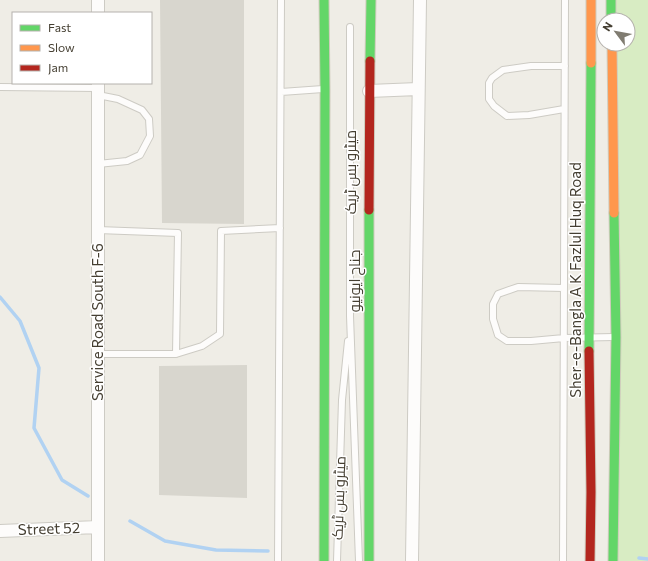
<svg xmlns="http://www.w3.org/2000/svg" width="648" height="561" viewBox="0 0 648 561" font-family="Commissioner,Cairo,sans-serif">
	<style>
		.green { fill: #d8ecc3 }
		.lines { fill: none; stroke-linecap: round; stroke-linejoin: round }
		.stream { stroke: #b1d2f2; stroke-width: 3.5 }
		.building { fill: #d8d6ce }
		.lane-casing { stroke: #cdcbc4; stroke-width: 8 }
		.street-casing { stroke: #cdcbc4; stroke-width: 14 }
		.fast-casing { stroke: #cfcbbc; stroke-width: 11 }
		.slow-casing { stroke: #cfcbbc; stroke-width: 11 }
		.jam-casing { stroke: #cfcbbc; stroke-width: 11 }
		.lane { stroke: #fdfcfb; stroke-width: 6 }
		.street { stroke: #fdfcfb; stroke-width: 12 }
		.fast { stroke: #63d668; stroke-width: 9 }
		.slow { stroke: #ff974d; stroke-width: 9 }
		.jam { stroke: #b3261e; stroke-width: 9 }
		.labels { text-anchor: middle; stroke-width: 3; stroke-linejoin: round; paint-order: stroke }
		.street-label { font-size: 15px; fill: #453f32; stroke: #fff }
	</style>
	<rect width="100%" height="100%" fill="#efede6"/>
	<path class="green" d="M610,0H648V561H614L610,44H628V20H610Z"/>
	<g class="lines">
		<path class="stream" d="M0,297L20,321L39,368L34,428L62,480L88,496
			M130,521L165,541L216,550L268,551
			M639,558L648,559"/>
	</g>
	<path class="building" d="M160,0H244V224L162,223Z
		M247,365V498L159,495V366Z"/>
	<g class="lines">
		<defs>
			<path id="lane" d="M350,27V316L359,561
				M0,87L98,88
				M281,92L323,89
				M564,109L529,115L507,116L494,106L489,99V83L492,78L503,70L531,66H565
				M98,164L127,161L140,155L150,136L149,119L142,110L118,99L98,95
				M98,230L178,233L176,354
				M564,288L518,287L498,294L493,304V319L498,335L507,341H531L564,338L614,337
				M98,354H176L202,346L220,334L221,231L280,228
				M278,561L281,0
				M337,561L342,400L348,341
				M563,561L565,0"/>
			<path id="street" d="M98,13V0
				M98,83V561
				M369,91L418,89
				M0,531L98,527
				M412,561L420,0"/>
			<path id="fast" d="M324,0L325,89L324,561
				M611,0V20
				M370,61L371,0
				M369,210V561
				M589,351L591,63
				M613,561L616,337L614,213"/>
			<path id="slow" d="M612,44L614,213
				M591,63V0"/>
			<path id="jam" d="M369,210L370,61
				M589,351L591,492L590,561"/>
		</defs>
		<use href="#lane" class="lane-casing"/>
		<use href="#street" class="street-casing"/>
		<use href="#fast" class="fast-casing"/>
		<use href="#slow" class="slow-casing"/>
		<use href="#jam" class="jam-casing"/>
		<use href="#lane" class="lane"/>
		<use href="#street" class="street"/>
		<use href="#fast" class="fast"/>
		<use href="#slow" class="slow"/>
		<use href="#jam" class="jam"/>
	</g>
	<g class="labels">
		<g class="street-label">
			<text transform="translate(351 172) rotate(-90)" y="5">میٹرو بس ٹریک</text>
			<text transform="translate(576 280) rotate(-90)" y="5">Sher-e-Bangla A K Fazlul Huq Road</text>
			<text transform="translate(355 281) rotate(-90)" y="5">جناح ایونیو</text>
			<text transform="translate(98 322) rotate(-90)" y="5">Service Road South F-6</text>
			<text transform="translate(339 498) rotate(-88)" y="5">میٹرو بس ٹریک</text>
			<text transform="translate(49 529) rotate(-2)" y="5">Street 52</text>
		</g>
	</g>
	<rect x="12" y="12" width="140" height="72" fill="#ffffff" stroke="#b5b2ad"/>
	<rect x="20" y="25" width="20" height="6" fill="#63d668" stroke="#b5b2ad"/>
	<text x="48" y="32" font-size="12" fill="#453f32">Fast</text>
	<rect x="20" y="45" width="20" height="6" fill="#ff974d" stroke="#b5b2ad"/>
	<text x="48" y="52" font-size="12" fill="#453f32">Slow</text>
	<rect x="20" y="65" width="20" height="6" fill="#b3261e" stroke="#b5b2ad"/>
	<text x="48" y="72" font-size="12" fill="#453f32">Jam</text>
	<g transform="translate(616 32) rotate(302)"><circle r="19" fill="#ffffff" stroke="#b5b2ad"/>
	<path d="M0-3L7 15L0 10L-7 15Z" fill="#807c71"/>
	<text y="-6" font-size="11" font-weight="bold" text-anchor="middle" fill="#453f32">N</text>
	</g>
</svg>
